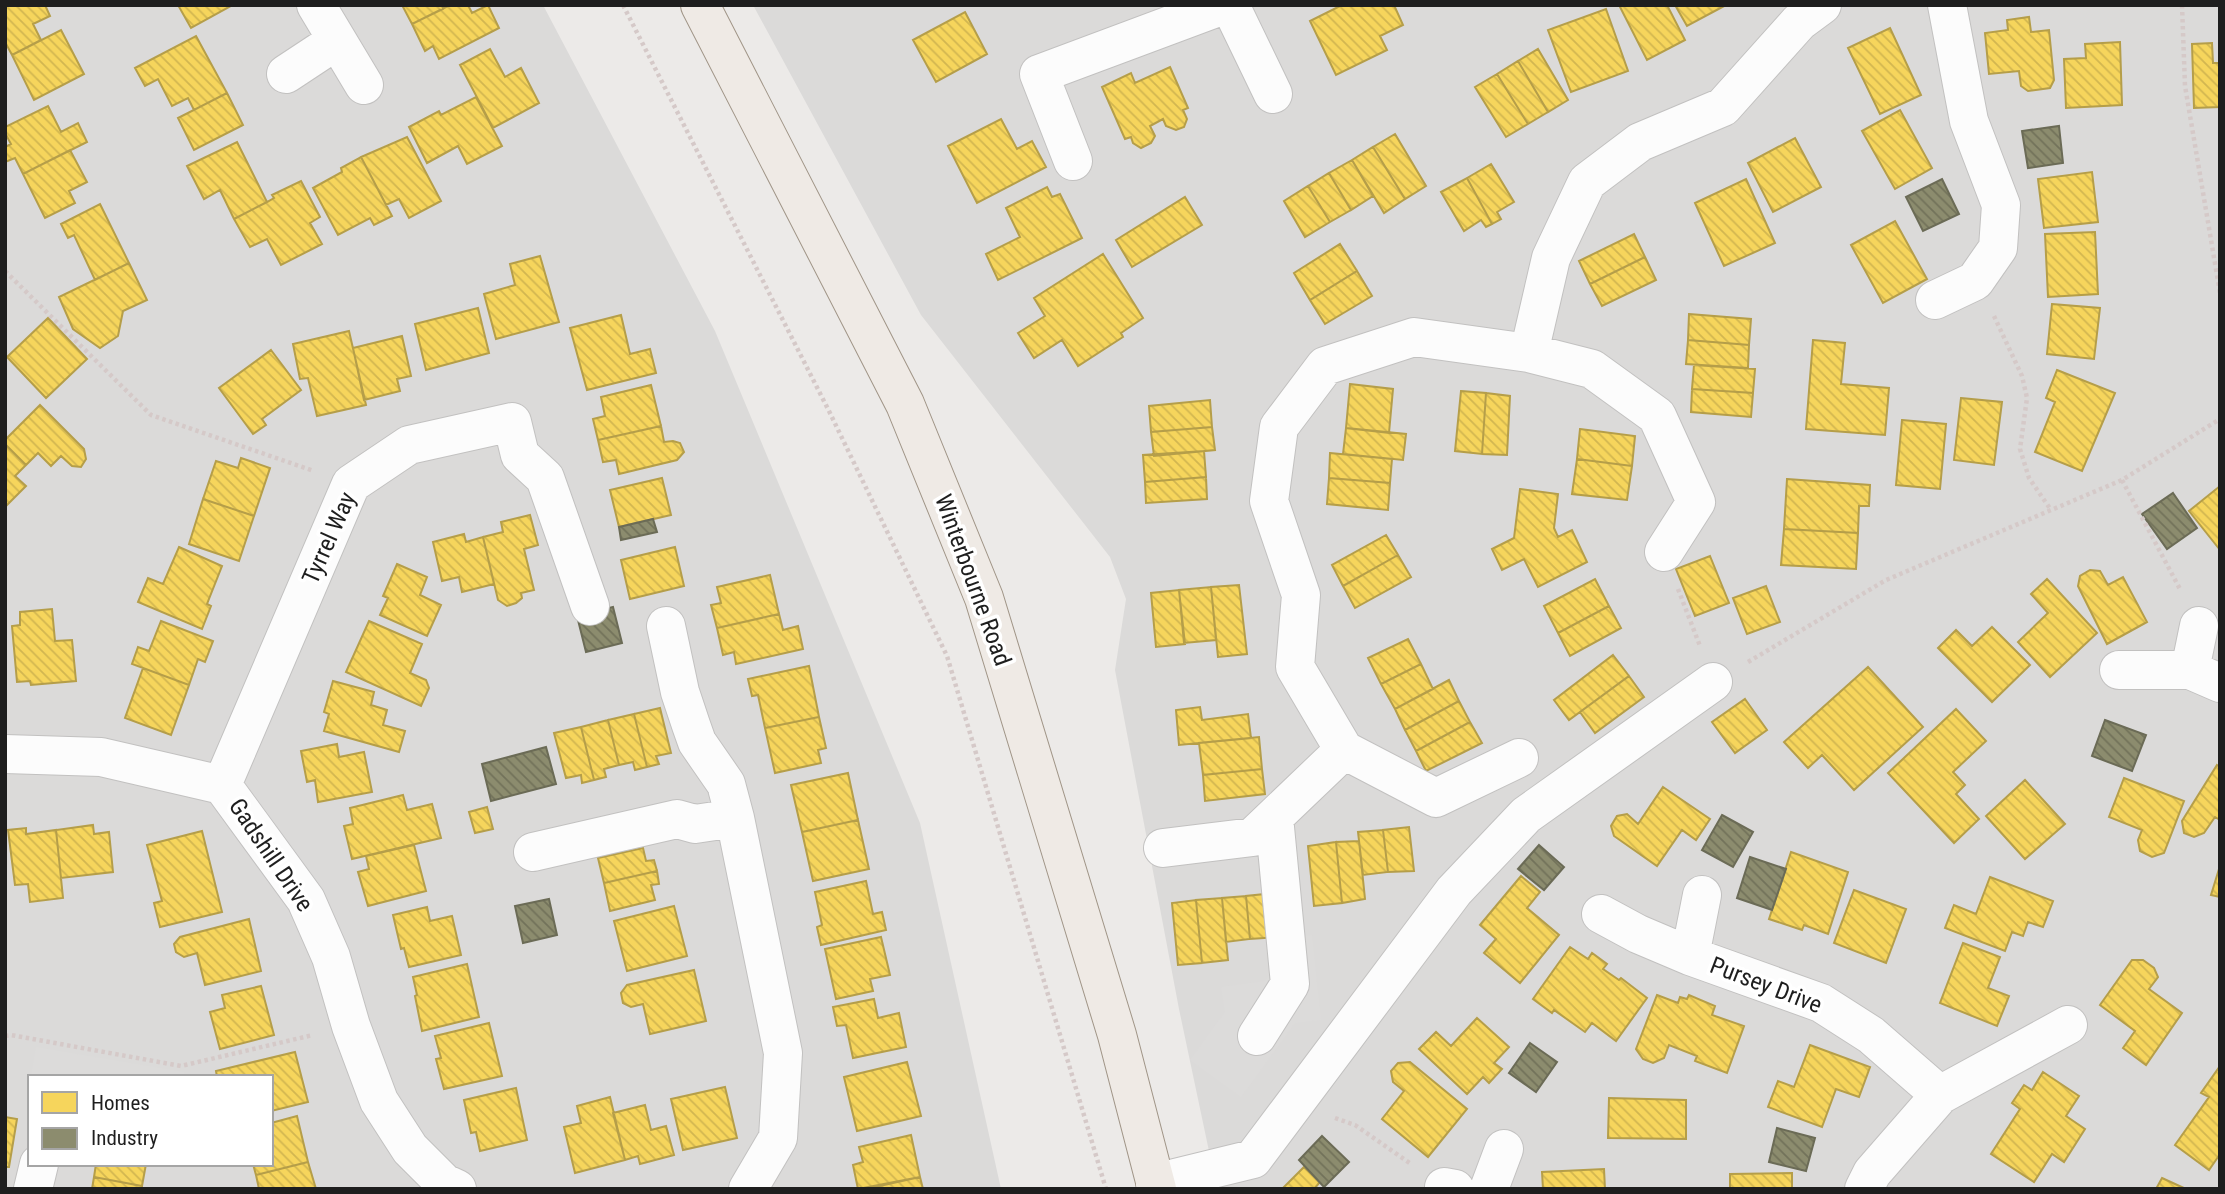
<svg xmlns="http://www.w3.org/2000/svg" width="2225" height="1194" viewBox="0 0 2225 1194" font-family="'Roboto Condensed',sans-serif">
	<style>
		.residential { fill: #dbdad9; fill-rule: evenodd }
		.parking { fill: #dcdbda }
		.homes { fill: url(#homes-back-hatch); stroke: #b59e49; stroke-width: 2 }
		.industry { fill: url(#industry-back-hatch); stroke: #6b6b56; stroke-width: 2 }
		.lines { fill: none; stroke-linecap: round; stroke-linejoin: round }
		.minor-casing { stroke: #c2c1c0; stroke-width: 40 }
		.major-casing { stroke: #a09587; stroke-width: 40 }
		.path { stroke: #d5c9c8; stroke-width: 4.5; stroke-dasharray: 3.5 3.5; stroke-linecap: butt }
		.minor { stroke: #fcfcfc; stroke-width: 38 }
		.major { stroke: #efeae5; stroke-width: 38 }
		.labels { text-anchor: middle; stroke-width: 7; stroke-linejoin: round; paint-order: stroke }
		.street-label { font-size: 24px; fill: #1e1e1e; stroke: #fff }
	</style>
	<defs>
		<pattern id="homes-back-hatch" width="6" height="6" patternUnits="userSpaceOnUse" patternTransform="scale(1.75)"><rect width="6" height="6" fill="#f6d55c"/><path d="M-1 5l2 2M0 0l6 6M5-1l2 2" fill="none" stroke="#d2b650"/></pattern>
		<pattern id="industry-back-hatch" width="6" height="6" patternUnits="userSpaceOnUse" patternTransform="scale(1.75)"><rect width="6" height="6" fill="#8c8c6e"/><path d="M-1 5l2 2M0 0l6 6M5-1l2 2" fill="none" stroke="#72725a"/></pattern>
	</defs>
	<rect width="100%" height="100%" fill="#eceae8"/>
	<path class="residential" d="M5,5H543L715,331L920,823L1001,1189H5ZM30,1077H271V1164H30Z
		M753,5H2220V1189H1217L1179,1009L1115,670L1126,599L1110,557L921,315Z"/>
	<path class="parking" d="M1312,935L1321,1020L1295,1023L1241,1097L1190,1060L1225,1012L1221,987L1265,981L1273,969L1269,940Z
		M36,1047L184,1072V1077H31Z"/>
	<path class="homes" d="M5,5H45L50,16L33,24L41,40L12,55L5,42Z
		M178,5H231V6L191,28Z
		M402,5H442L443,9L412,24Z
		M450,5H468L472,13L488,5L499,28L439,59L433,46L425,51L412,24Z
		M1342,5H1394L1403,25L1380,36L1387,50L1336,75L1310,21Z
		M1619,5H1667L1685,40L1647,60Z
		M1675,5H1726L1687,26Z
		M1606,9L1628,71L1571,92L1548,30Z
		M965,12L987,54L936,82L913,40Z
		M2029,17L2031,32L2049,30L2054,80L2050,88L2028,91L2021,86L2019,71L1989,74L1985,33L2008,30L2007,20Z
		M1890,28L1921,95L1880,114L1848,48Z
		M61,30L84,74L34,100L12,55Z
		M196,36L227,93L194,110L188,98L172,106L158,79L145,86L135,68Z
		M2120,42L2122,105L2066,108L2064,59L2086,58L2085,44Z
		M2212,43L2213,63H2220V107L2194,108L2192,44Z
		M490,49L505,77L521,68L539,103L493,128L460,65Z
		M1538,49L1568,100L1548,112L1518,61Z
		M1518,61L1548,112L1528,124L1497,74Z
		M1170,67L1188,108L1183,110L1187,119L1184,127L1176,130L1166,126L1163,119L1150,126L1155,136L1151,143L1141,148L1133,143L1131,137L1125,139L1102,87L1131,73L1135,83Z
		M1497,74L1528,124L1506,137L1475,87Z
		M227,93L243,125L194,150L178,118Z
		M476,97L502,146L467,164L458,146L427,163L409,127L439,111L441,115Z
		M48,106L61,132L78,123L87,142L23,174L15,158L5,162V147L11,144L5,133V127Z
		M1900,110L1932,168L1895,189L1862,131Z
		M1001,119L1017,149L1032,141L1046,167L977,203L948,146Z
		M1395,134L1426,186L1405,199L1373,147Z
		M407,137L441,201L409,218L399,199L386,205L361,157Z
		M1795,138L1821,187L1773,212L1748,163Z
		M237,142L267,202L234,219L220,190L204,199L187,166Z
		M1373,147L1405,199L1384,213L1352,160Z
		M70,150L87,182L69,191L75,203L45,218L23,174Z
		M361,157L392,216L374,225L370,218L338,235L313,188L342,172L341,168Z
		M1352,160L1373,196L1351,210L1329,173Z
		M1491,164L1514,202L1497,212L1501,219L1492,224L1467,178Z
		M2092,172L2098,222L2044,228L2038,179Z
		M1329,173L1351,210L1330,222L1308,186Z
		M1467,178L1492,224L1486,227L1481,220L1464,231L1441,192Z
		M1746,179L1775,243L1724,266L1695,203Z
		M301,181L320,217L310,223L322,244L281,265L267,239L250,247L234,219L267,202L274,198L272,195Z
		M1308,186L1330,222L1305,237L1284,201Z
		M1047,187L1052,197L1060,194L1082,238L998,280L986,254L1020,237L1006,208Z
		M1185,197L1202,225L1132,267L1116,240Z
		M100,204L129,263L95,280L74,235L68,238L61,224Z
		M1895,221L1927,279L1883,303L1851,245Z
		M2095,232L2098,294L2048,297L2045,234Z
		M1634,234L1645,257L1590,284L1579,261Z
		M1340,244L1357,271L1310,300L1294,273Z
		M1103,254L1143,318L1121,333L1123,337L1078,366L1062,340L1034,358L1018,333L1045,316L1034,298Z
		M540,256L559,322L496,339L484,294L515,285L510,264Z
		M1645,257L1656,280L1602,306L1590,284Z
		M129,263L147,300L123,311L118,336L100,348L73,329L59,297Z
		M1357,271L1372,296L1325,324L1310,300Z
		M2052,304L2100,308L2094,359L2047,354Z
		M478,308L489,353L426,370L415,324Z
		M1689,314L1751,319L1749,345L1688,340Z
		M621,315L630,354L650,349L656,373L587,390L570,328Z
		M48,318L87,359L46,398L7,357Z
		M349,331L366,405L317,416L308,378L300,379L293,344Z
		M402,336L411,376L397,379L400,391L364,400L353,348Z
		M1688,340L1749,345L1748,368L1686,364Z
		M1813,340L1845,343L1841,384L1889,388L1885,435L1806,429Z
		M271,350L301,390L262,419L266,425L253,434L219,388Z
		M1694,365L1755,369L1753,393L1692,389Z
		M2057,370L2115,393L2082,471L2035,452L2055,402L2046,398Z
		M1350,384L1393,389L1389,433L1346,428Z
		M651,385L661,426L598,440L593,419L605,416L601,397Z
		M1692,389L1753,393L1751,417L1691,412Z
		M1461,391L1486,393L1482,454L1455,451Z
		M1486,393L1510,396L1507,455L1482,454Z
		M1961,398L2002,402L1994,465L1954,460Z
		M1210,400L1212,427L1151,432L1149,406Z
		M40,405L84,449L86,459L81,467L72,466L61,456L51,466L38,453L26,465L5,444V440Z
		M1902,420L1946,424L1940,489L1896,485Z
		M661,426L664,442L673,441L680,443L684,452L677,460L619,474L616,460L603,462L598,440Z
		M1212,427L1215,450L1154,456L1151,432Z
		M1346,428L1406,434L1403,460L1343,454Z
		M1580,429L1635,436L1632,466L1577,459Z
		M5,444L26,465L15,476L26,486L5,507Z
		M1204,451L1206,477L1145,482L1143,455Z
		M1330,453L1392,459L1390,483L1329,478Z
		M241,458L270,468L254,516L203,499L216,461L238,468Z
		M1577,459L1632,466L1627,500L1572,494Z
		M1206,477L1207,499L1146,503L1145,482Z
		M662,478L671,515L619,527L610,490Z
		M1329,478L1390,483L1388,510L1327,504Z
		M1787,479L1870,485L1869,506H1859L1858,533L1784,529Z
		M2220,486V550L2189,511Z
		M1520,489L1558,494L1554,528L1558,537L1572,530L1587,562L1538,587L1524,559L1502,570L1492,549L1514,538Z
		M203,499L254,516L239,561L189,544Z
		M530,515L538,545L524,549L534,590L521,593L522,598L516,603L507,606L498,600L483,537L503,532L501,522Z
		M1784,529L1858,533L1856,569L1781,565Z
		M464,534L466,542L483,537L494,584L462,592L459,577L442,581L433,542Z
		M1386,535L1398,555L1343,586L1332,565Z
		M179,547L222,566L207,604L211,606L202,629L138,602L148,578L163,584Z
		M675,547L684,586L630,599L621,560Z
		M1398,555L1411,577L1355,608L1343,586Z
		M1710,556L1729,603L1695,616L1676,569Z
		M397,564L427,577L420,595L441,605L427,636L380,615L388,598L383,596Z
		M2090,570L2100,571L2108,585L2123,577L2147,622L2107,644L2078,586L2080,576Z
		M770,575L779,614L717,628L711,605L721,603L717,587Z
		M1595,579L1609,606L1558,633L1544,606Z
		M2047,579L2097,633L2050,677L2018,642L2048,613L2031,594Z
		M1239,585L1247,654L1218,657L1211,587Z
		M1766,586L1780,622L1747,634L1733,598Z
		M1211,587L1216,640L1184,643L1179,590Z
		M1179,590L1185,644L1156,647L1151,593Z
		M1609,606L1621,628L1570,656L1558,633Z
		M52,609L55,641L72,640L76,681L31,685L30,681L17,682L12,626L20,625V612Z
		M779,614L783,630L798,626L803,649L736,664L734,652L723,655L717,628Z
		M161,621L213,641L205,662L198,659L189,685L132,664L138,647L149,651Z
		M369,621L422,644L410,673L426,680L429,688L421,706L346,672Z
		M1992,627L2030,665L1992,702L1938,648L1956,630L1972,646Z
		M1408,639L1421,664L1381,684L1368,658Z
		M1613,655L1629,676L1569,720L1554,700Z
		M1421,664L1433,689L1395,709L1381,684Z
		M809,666L819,717L765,728L758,695L752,696L748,679Z
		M1868,667L1923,727L1854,790L1822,755L1808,768L1784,742Z
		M143,668L189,685L171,735L125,718Z
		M1629,676L1644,697L1595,733L1580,712Z
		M1449,680L1459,701L1405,730L1395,709Z
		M333,681L374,692L371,705L387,710L383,725L405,731L399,752L324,731L329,714L324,712Z
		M1745,699L1767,730L1735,753L1712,722Z
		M1459,701L1470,722L1416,751L1405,730Z
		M1200,707L1202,720L1248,714L1251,738L1179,745L1176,710Z
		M660,708L671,753L656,756L659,764L647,767L634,714Z
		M1956,709L1986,741L1953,772L1965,785L1956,794L1979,819L1954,843L1888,773Z
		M634,714L647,767L635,770L633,762L619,765L608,720Z
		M819,717L826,748L818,750L821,763L775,773L765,728Z
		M608,720L619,765L604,769L606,777L594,780L581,727Z
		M1470,722L1482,743L1426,771L1416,751Z
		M581,727L594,780L582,783L581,775L566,778L554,733Z
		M1259,737L1262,769L1203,775L1199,743Z
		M337,744L339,757L364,752L372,792L318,802L315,780L307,782L301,751Z
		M2217,765L2220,767V820L2215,817L2204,833L2194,837L2184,833L2182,821Z
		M1262,769L1265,794L1205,801L1203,775Z
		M848,773L858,820L802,832L791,785Z
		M2124,778L2184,801L2164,853L2152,857L2140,851L2138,840L2142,830L2109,817Z
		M2025,780L2065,824L2025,859L1986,816Z
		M1663,787L1710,819L1696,840L1682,830L1657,866L1614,836L1611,826L1617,816L1627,814L1638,824Z
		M403,795L407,810L432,804L441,838L352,859L344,826L353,824L350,808Z
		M487,807L493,829L475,833L469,812Z
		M858,820L869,869L813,881L802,832Z
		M93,825L94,834L109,832L113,872L61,878L56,830Z
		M1409,827L1414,871L1388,872L1383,830Z
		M26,828V834L56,830L63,898L30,902L28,884L15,885L8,830Z
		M1383,830L1388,872L1363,875L1358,832Z
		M202,831L222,912L160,927L154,903L162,901L147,845Z
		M1359,841L1365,899L1342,903L1336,842Z
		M1336,842L1342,903L1314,906L1308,846Z
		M414,845L426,891L368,906L358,872L369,869L366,856Z
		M643,848L646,861L654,860L657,871L604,883L598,858Z
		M1791,852L1848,872L1828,934L1804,925L1802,930L1769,919Z
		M2219,869H2220V897L2211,895Z
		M657,871L659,884L651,885L655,900L610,911L604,883Z
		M1521,876L1540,892L1527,908L1559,935L1520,983L1484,953L1496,939L1480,925Z
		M1990,877L2053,901L2043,927L2028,922L2023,936L2012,932L2005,951L1945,928L1954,905L1976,914Z
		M866,881L873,914L882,912L886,930L821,945L817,927L822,925L815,892Z
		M1854,890L1906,909L1886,963L1834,943Z
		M1275,893L1279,937L1250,939L1246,896Z
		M1246,896L1250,939L1226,942L1222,898Z
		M1222,898L1228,960L1202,963L1196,900Z
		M1196,900L1202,963L1178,965L1172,903Z
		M674,906L687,956L627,971L614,921Z
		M427,907L430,921L452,916L461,955L409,967L404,948L401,949L393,915Z
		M249,919L261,971L205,985L197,953L184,957L176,952L174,944L180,937Z
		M881,937L890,975L870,979L873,991L836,999L825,949Z
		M1963,943L2000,957L1988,988L2009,996L1997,1026L1940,1003Z
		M1570,947L1588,959L1592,953L1607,964L1603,969L1619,980L1621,978L1647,998L1616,1041L1592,1023L1585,1032L1554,1010L1552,1013L1533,999Z
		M2132,960H2143L2154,968L2158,977L2149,989L2182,1013L2146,1065L2123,1048L2135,1031L2100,1005Z
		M467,964L479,1017L422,1031L415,996L417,995L413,977Z
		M694,970L706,1021L650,1034L643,1004L631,1007L623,1003L621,993L627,985Z
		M261,986L274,1035L220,1049L210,1012L225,1008L222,995Z
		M1657,995L1678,1003L1680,997L1687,999L1689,995L1715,1006L1712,1015L1744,1026L1727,1073L1695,1061L1697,1056L1669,1045L1664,1058L1653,1063L1643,1059L1636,1049Z
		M874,999L878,1018L899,1013L906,1047L853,1058L846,1025L837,1026L833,1007Z
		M1477,1018L1509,1047L1494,1063L1502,1069L1489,1083L1483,1077L1467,1094L1419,1049L1436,1032L1451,1046Z
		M489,1023L502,1076L444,1089L436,1059L441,1058L435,1036Z
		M1810,1045L1870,1067L1859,1097L1836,1089L1822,1127L1768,1107L1778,1081L1794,1087Z
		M295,1052L308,1102L271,1111V1077H217L216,1071Z
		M907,1062L921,1116L857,1131L844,1077Z
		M1410,1062L1467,1109L1428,1157L1382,1119L1404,1091L1393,1082L1391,1071L1398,1063Z
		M2220,1066V1159L2218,1157L2209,1170L2175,1145L2209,1097L2201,1093Z
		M2043,1072L2079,1096L2066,1116L2085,1129L2064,1162L2052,1154L2034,1182L1991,1154L2020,1109L2012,1103L2024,1085L2032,1090Z
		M725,1087L737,1138L683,1150L671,1099Z
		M516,1088L527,1140L480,1151L476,1132L471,1133L464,1100Z
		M610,1097L625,1160L575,1173L564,1127L581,1123L577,1106Z
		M1609,1098L1686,1100V1139L1608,1138Z
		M645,1105L651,1130L666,1126L674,1155L640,1164L638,1156L625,1160L613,1113Z
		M297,1116L308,1162L256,1175L253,1164H271V1123Z
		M5,1117L17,1119L9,1167H5Z
		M911,1135L920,1177L858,1189L853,1165L863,1162L859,1147Z
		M308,1162L316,1189H259L256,1175Z
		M96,1164H146L142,1186L94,1177Z
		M1304,1167L1320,1182L1314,1189H1282Z
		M1604,1169L1605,1189H1622H1543L1542,1172Z
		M1792,1173V1189H1730V1174Z
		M94,1177L142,1186V1189H92Z
		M920,1177L923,1189H866Z
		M2162,1178L2186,1189H2156Z"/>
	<path class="industry" d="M2059,126L2063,163L2028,168L2022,131Z
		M1942,179L1959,214L1923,231L1906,197Z
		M2173,493L2197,528L2167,549L2142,514Z
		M653,519L657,532L621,540L619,527Z
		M613,607L622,643L586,652L577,616Z
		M2105,720L2146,735L2132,771L2092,756Z
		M546,747L556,784L491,801L482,764Z
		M1722,815L1753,832L1733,867L1702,850Z
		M1539,845L1564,867L1544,890L1518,869Z
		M1750,857L1786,869L1772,910L1737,898Z
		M549,899L557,935L523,943L515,906Z
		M1530,1043L1557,1062L1536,1092L1509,1073Z
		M1777,1128L1815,1138L1806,1171L1769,1162Z
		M1322,1136L1349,1162L1324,1187L1299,1160Z"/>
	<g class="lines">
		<defs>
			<path id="minor" d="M316,5L364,85
				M1230,5L1273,94
				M286,74L336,41
				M1073,161L1039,74L1224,5
				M1935,300L1975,281L1998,248L2001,205L1969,121L1947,5
				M1529,353L1551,258L1587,182L1640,142L1723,107L1799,22L1822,5
				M666,626L680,692L691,725L697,742L726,784L735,818L783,1053L778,1138L748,1189
				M2119,670H2190L2220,683
				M2190,670L2199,626
				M5,754L101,757L222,785L306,900L331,957L351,1026L379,1101L410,1149L444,1183L457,1189
				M1519,758L1436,798L1344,750L1295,667L1301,595L1269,501L1279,427L1325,366L1414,337L1529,353L1592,369L1657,416L1696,502L1664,552
				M222,785L351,484L409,445L512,422L520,455L545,478L590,606
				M1163,848L1253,837L1344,750
				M533,852L677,819L695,824L735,818
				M1601,914L1638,934L1690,956L1821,1003L1871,1035L1940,1095
				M1690,956L1702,895
				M1257,1036L1290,984L1274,817
				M1155,1183L1253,1159L1454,891L1526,815L1713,682
				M1444,1187L1455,1189
				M33,1189L39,1164
				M1489,1189L1504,1149
				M1864,1189L1872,1173L1940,1095L2068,1025"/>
			<path id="major" d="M700,5L905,404L984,598L1117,1035L1157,1189"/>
		</defs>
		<use href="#minor" class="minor-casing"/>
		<use href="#major" class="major-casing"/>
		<path class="path" d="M623,5L829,411L947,656L1106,1189
			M2182,5L2185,86L2220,293
			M5,271L151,415L314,471
			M1994,316L2022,376L2027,398L2020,449L2029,478L2051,510
			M2122,480L2181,591
			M1678,589L1700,646
			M1748,662L1886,580L2122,480L2220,419
			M5,1036L11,1035L181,1066L313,1035
			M1335,1118L1355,1125L1411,1164"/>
		<use href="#minor" class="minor"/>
		<use href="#major" class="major"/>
	</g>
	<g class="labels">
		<g class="street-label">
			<text transform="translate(329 538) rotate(-66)" y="8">Tyrrel Way</text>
			<text transform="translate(973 580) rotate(70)" y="8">Winterbourne Road</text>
			<text transform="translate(271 855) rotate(56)" y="8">Gadshill Drive</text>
			<text transform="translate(1766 985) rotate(21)" y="8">Pursey Drive</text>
		</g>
	</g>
	<rect width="2225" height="1194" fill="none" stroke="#1e1e1e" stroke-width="14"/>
	<rect x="28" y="1075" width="245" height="91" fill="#ffffff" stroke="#a5a5a5" stroke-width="2"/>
	<rect x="42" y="1092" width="35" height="21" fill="#f6d55c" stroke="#a5a5a5" stroke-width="2"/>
	<text x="91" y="1110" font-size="21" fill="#1e1e1e">Homes</text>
	<rect x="42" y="1128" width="35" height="21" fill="#8c8c6e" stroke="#a5a5a5" stroke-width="2"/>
	<text x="91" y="1145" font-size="21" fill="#1e1e1e">Industry</text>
</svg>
